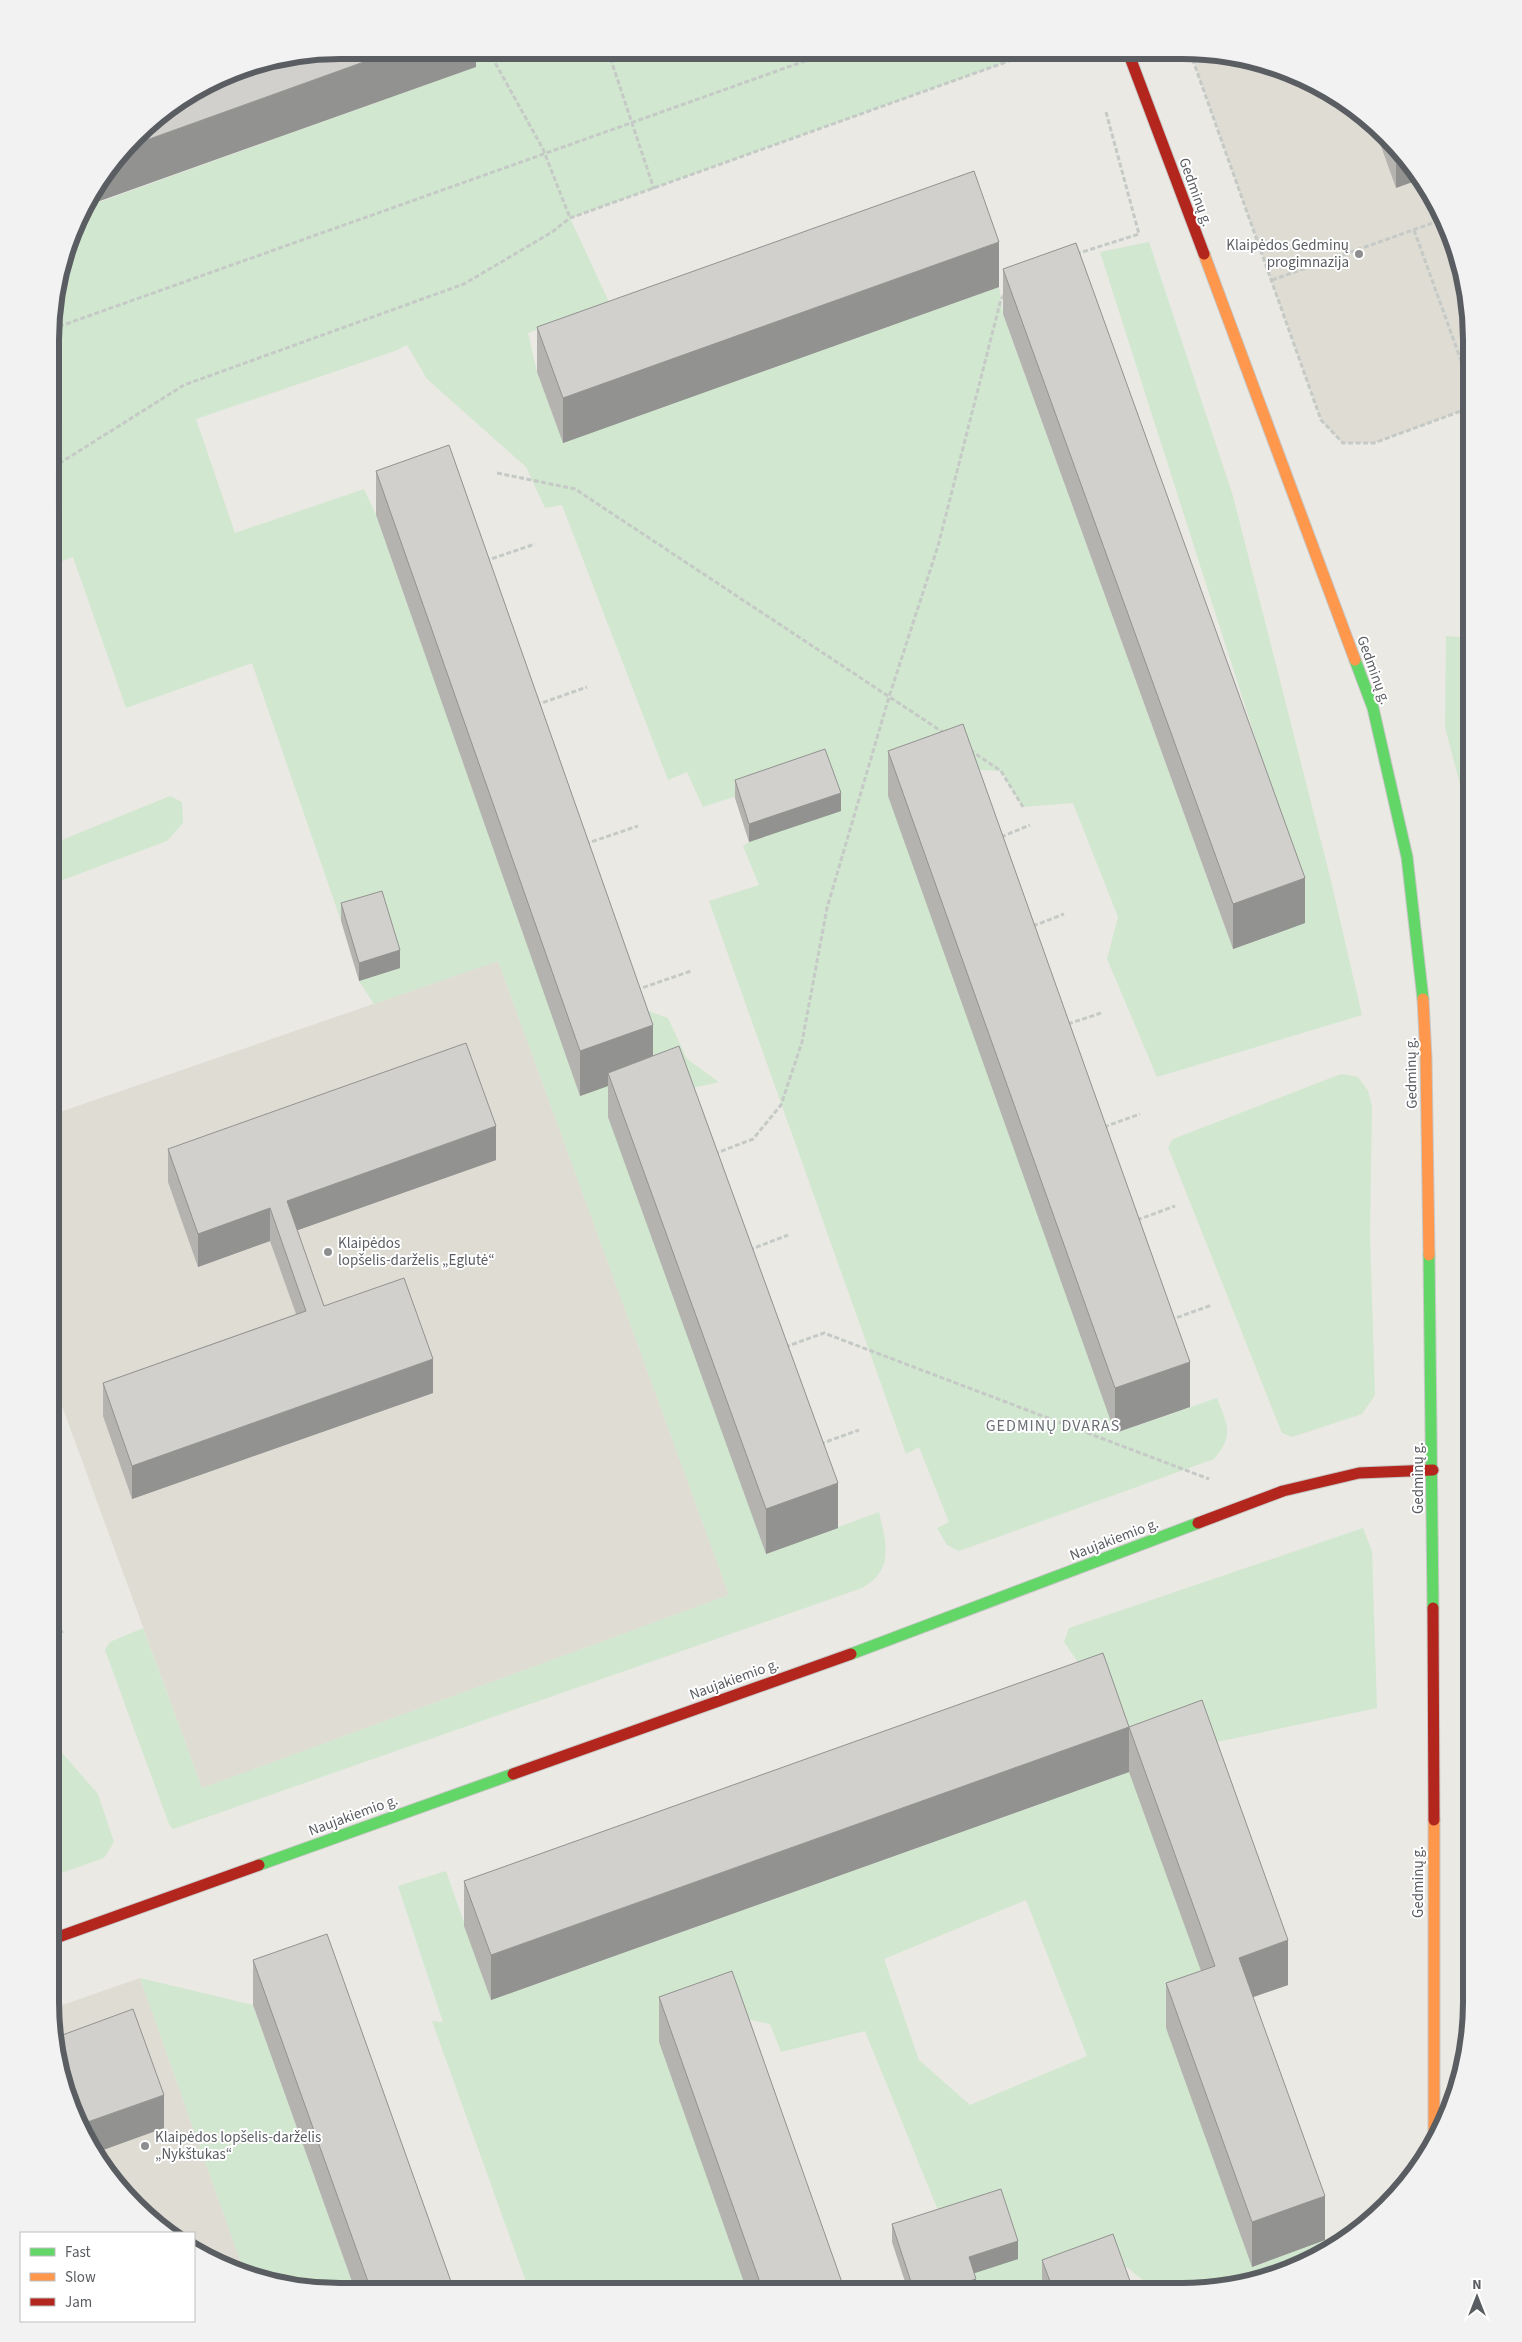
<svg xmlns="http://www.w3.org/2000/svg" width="1522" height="2342" viewBox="0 0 1522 2342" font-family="'Source Sans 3',sans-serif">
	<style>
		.education { fill: #dedcd3 }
		.green { fill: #d1e7cf; fill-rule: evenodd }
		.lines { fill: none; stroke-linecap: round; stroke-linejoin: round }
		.fast-casing { stroke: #c7c7c6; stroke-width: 13 }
		.slow-casing { stroke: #c7c7c6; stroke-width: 13 }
		.jam-casing { stroke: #c7c7c6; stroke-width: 13 }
		.path { stroke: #c5cac7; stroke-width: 3; stroke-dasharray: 5 2.5; stroke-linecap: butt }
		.fast { stroke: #63d668; stroke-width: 11 }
		.slow { stroke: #ff974d; stroke-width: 11 }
		.jam { stroke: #b3261e; stroke-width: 11 }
		.wall { fill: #b4b3b0 }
		.shaded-wall { fill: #929290 }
		.building { fill: #d1d0cd; stroke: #929290 }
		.poi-dot { fill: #8c8e90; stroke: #fff; stroke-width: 2 }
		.labels { text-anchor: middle; stroke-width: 4; stroke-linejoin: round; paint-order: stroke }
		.street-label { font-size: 15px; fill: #5a5d62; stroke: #fff }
		.poi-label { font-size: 15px; fill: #5a5d62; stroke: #fff; text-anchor: start }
		.neighbourhood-label { font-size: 16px; letter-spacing: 1px; fill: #6a6f74; stroke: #fff }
		.rim { fill: none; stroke: #5a5d62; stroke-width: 6 }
	</style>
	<rect width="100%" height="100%" fill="#eae9e4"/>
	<path class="education" d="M1190,52L1220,53L1293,72L1359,110L1412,164L1450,229L1472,340V407L1374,443H1343L1321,420Z
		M498,961L729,1595L202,1788L51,1376V1128L60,1112Z
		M140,1978L245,2274L229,2270L194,2250V2233L164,2232L110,2179L72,2113L51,2009Z"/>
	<path class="green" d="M470,50L1034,52L570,218L609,302L528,333L537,372L563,442L999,287L1003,314L1233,949L1300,878L1100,252L1149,242L1233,496L1330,877L1362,1015L1157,1077L1107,959L1118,917L1073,803L1023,807L1001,771L963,769L1115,1433L1217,1398C1227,1425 1235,1434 1214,1459L959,1551L947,1545L937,1528L949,1522L919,1447L906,1454L709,901L759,885L743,846L749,842L840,811L825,767L703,807L687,772L668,780L562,505L545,508L526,467L427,379L407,345L395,351L196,419L235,533L364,489L376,515L529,949L648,1011L668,1018L687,1059L719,1082L679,1091L766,1554L879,1512C886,1542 895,1570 862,1588L173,1829L169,1824L105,1650L110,1642L143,1628L202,1788L729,1595L498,961L374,1004L359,981L382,909L341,921L252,663L126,708L73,557L52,565V302L83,208L475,67Z
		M1446,636L1472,638V817L1464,800L1445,727Z
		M170,796L182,802L183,823L167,841L52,884V844Z
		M1341,1074L1358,1077L1368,1091L1372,1106L1370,1234L1375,1395L1362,1414L1292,1437L1282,1433L1168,1147L1173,1139Z
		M1363,1528L1372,1551L1377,1708L1202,1745L1215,2010L1252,2266L1325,2240L1336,2244L1293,2270L1182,2292H1157L1127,2267H1113L1046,2292L975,2291L944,2225L865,2031L781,2052L770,2024L732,2016L747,2291L529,2290L432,2021L443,2022L398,1886L446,1871L491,2000L1129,1772L1103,1698L1064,1642L1069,1628ZM1026,1900L1087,2056L970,2105L919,2060L884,1959Z
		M50,1739L98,1794L114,1842L104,1858L50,1877Z
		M140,1978L253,2005L355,2290H302L245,2274Z"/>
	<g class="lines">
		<defs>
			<path id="fast" d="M1355,660L1373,708L1407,857L1423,999
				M1429,1255L1433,1608
				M851,1654L1198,1523
				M259,1865L513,1774"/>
			<path id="slow" d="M1204,254L1355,660
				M1423,999L1426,1058L1429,1255
				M1434,1820V2142"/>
			<path id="jam" d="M1128,52L1204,254
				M1198,1523L1283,1491L1359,1473L1433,1470
				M1433,1608L1434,1820
				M513,1774L851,1654
				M50,1940L259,1865"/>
		</defs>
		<use href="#fast" class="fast-casing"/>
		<use href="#slow" class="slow-casing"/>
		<use href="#jam" class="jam-casing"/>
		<path class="path" d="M488,50L543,149L570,218
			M608,51L654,189
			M1190,52L1321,420L1343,443H1374L1472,407
			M1414,230L1472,391
			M1076,254L1139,234L1106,112
			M1272,280L1444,219
			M52,329L833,51
			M52,442L60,463
			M52,462L59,463
			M52,466L60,463L184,385L464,284L552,232L570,218L1034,52
			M497,473L575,489L944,733
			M485,561L535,544
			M536,705L587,687
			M970,750L1001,771L1023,807
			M1001,837L1030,825
			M585,844L638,826
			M1033,926L1064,914
			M636,990L691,971
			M1068,1024L1101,1013
			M1104,1127L1140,1114
			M714,1154L753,1139L781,1105L802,1042L827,908L889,697L938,546L1001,299L1005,294
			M1137,1220L1175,1206
			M749,1250L788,1235
			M1170,1320L1212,1305
			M785,1347L824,1333L1209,1479
			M820,1444L859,1430
			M51,1635L64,1631"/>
		<use href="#fast" class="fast"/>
		<use href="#slow" class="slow"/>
		<use href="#jam" class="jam"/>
	</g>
	<path class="wall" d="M1373,124L1412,164L1396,188Z
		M1003,269L1305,923L1233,949L1003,314Z
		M999,287L563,443L537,372V327Z
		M376,471L653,1056L838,1528L766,1554L608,1117V1086L580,1096L376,515Z
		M888,751L1190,1407L1115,1433L888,796Z
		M735,780L841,811L749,842L735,798Z
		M341,903L400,968L359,981L341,921Z
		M168,1149L496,1160L297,1230L324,1306L433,1393L132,1499L103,1416V1383L296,1314L270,1241L198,1267L168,1182Z
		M1129,1727L1288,1985L1253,1997L1325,2240L1252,2267L1166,2028V1983L1201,1971L1129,1772L491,2000L464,1926V1881Z
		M253,1960L454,2290H355L253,2005Z
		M659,1997L845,2291H747L659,2042Z
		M892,2224L1018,2259L974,2273L976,2291H908L892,2242Z
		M1042,2260L1134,2292H1042Z"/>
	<path class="shaded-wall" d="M397,50H476V67L83,207L130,146Z
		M1407,158L1412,164L1421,179L1396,188V162Z
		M999,242V287L563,443V398Z
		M841,793V811L749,842V824Z
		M1305,878V923L1233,949V904Z
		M400,950V968L359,981V963Z
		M653,1025V1070L608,1073V1086L580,1096V1051Z
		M496,1126V1160L287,1234V1201Z
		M270,1208V1241L198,1267V1234Z
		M433,1359V1393L132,1499V1466Z
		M1190,1362V1407L1115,1433V1388Z
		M838,1483V1528L766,1554V1509Z
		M1129,1727V1772L491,2000V1955Z
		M1288,1940V1985L1239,2002V1958Z
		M164,2095V2128L95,2153L79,2125Z
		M1325,2196V2240L1252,2267V2222Z
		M1018,2241V2259L969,2275V2257Z
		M976,2279V2291H938Z"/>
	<path class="building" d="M340,50H397L130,146L148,122L229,72Z
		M1388,139L1407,158L1396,162Z
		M974,171L999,242L563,398L537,327Z
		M1076,243L1305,878L1233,904L1003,269Z
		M449,445L653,1025L580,1051L376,471Z
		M963,724L1190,1362L1115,1388L888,751Z
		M825,749L841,793L749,824L735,780Z
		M382,891L400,950L359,963L341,903Z
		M466,1043L496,1126L287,1201L324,1306L404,1278L433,1359L132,1466L103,1383L306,1311L270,1208L198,1234L168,1149Z
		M679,1046L838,1483L766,1509L608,1073Z
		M1103,1653L1129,1727L491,1955L464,1881Z
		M1202,1700L1288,1940L1239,1958L1325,2196L1252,2222L1166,1983L1215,1966L1129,1727Z
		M327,1934L454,2290H371L253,1960Z
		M732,1971L845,2291H763L659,1997Z
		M133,2009L164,2095L79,2125L72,2113L57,2037Z
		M1001,2189L1018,2241L969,2257L976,2279L938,2291H914L892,2224Z
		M1113,2234L1134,2292H1054L1042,2260Z"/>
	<g class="poi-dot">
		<circle cx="1359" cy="254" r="5"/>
		<circle cx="328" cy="1252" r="5"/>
		<circle cx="145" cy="2146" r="5"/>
	</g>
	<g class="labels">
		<g class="street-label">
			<text transform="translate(1196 192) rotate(70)" y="5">Gedminų g.</text>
			<text transform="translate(1374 670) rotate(70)" y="5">Gedminų g.</text>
			<text transform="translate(1411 1073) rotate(-91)" y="5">Gedminų g.</text>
			<text transform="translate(1418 1478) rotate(-90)" y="5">Gedminų g.</text>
			<text transform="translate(1114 1539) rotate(-21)" y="5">Naujakiemio g.</text>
			<text transform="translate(734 1679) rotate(-20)" y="5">Naujakiemio g.</text>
			<text transform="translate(353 1815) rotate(-20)" y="5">Naujakiemio g.</text>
			<text transform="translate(1418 1882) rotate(-90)" y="5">Gedminų g.</text>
		</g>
		<g class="poi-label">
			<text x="1349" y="250" text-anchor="end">Klaipėdos Gedminų<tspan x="1349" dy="17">progimnazija</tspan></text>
			<text x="338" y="1248">Klaipėdos<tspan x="338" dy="17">lopšelis-darželis „Eglutė“</tspan></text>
			<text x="155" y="2142">Klaipėdos lopšelis-darželis<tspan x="155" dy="17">„Nykštukas“</tspan></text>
		</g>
		<g class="neighbourhood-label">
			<text x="1053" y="1431">GEDMINŲ DVARAS</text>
		</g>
	</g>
	<path d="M0 0H1522V2342H0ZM340 59H1182A281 281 0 0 1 1463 340V2002A281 281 0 0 1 1182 2283H340A281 281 0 0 1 59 2002V340A281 281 0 0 1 340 59Z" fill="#f2f2f2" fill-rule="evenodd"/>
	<path class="rim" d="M340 59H1182A281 281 0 0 1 1463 340V2002A281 281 0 0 1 1182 2283H340A281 281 0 0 1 59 2002V340A281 281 0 0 1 340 59Z"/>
	<rect x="20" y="2232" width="175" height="90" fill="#ffffff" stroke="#bdbec0"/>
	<rect x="30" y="2248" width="25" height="8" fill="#63d668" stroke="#bdbec0"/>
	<text x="65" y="2257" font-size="15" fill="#5a5d62">Fast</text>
	<rect x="30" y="2273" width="25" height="8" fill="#ff974d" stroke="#bdbec0"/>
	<text x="65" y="2282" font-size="15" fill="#5a5d62">Slow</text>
	<rect x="30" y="2298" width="25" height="8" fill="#b3261e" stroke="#bdbec0"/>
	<text x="65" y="2307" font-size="15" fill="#5a5d62">Jam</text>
	<g transform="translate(1477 2297)" stroke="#ffffff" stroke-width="4" paint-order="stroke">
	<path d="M0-4L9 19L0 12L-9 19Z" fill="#5a5d62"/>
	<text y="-8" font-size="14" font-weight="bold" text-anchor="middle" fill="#5a5d62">N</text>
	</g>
</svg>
